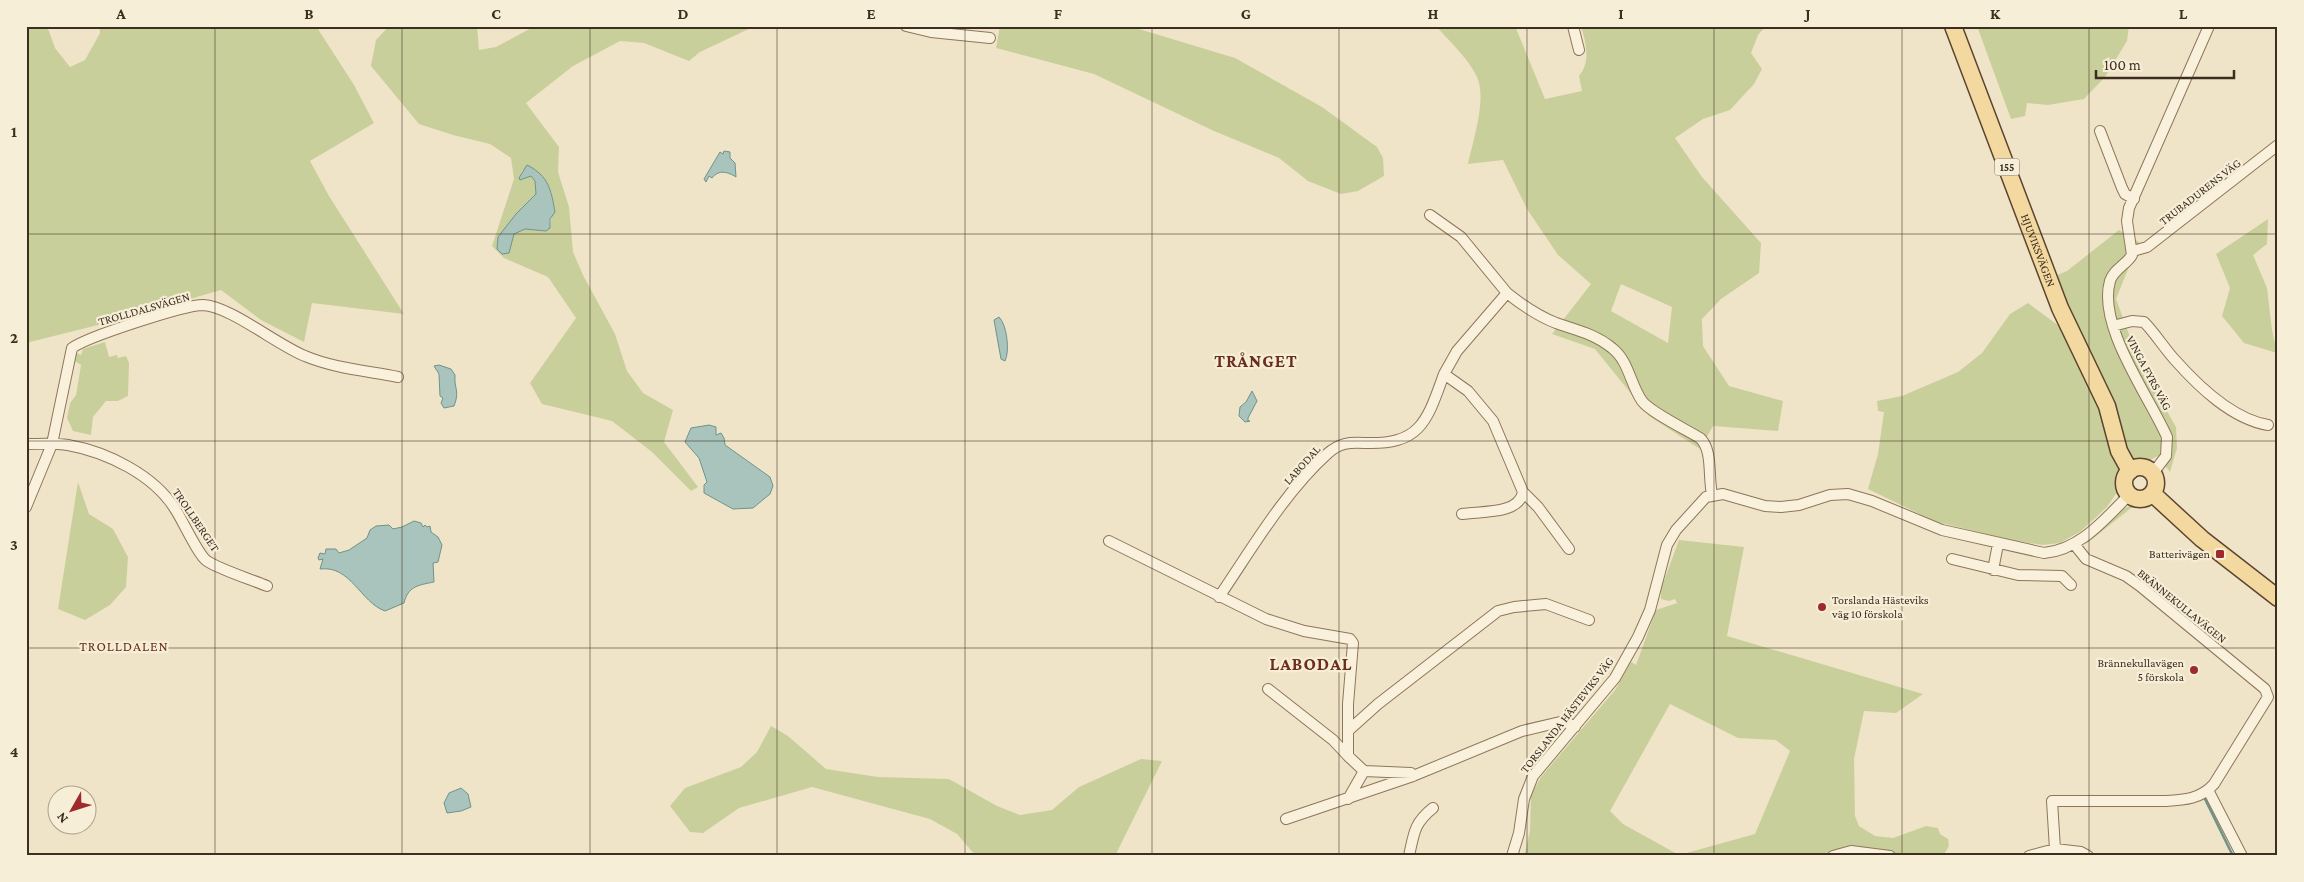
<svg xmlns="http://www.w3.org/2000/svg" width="2304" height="882" viewBox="0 0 2304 882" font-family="'Crimson Pro',serif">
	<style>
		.green { fill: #c9cf9b; fill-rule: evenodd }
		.water { fill: #a9c4bc; stroke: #6f938a }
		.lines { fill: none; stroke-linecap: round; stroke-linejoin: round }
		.stream { stroke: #6f938a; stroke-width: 2.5 }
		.street-casing { stroke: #8d765c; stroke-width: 12 }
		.primary-casing { stroke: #5b4430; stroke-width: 19 }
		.street { stroke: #faf1dc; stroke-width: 10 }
		.primary { stroke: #f3d9a0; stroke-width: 16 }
		.grid { fill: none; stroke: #3d2e20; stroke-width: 1; stroke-opacity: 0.55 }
		.poi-dot { fill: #9e2a2b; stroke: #f7eed8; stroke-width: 2 }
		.labels { text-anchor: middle; stroke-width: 4.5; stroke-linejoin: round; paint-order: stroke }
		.shield { fill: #f7eed8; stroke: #756857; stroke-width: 1 }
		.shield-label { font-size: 11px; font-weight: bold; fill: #3d2e20 }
		.street-label { font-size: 12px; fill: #3d2e20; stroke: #f7eed8 }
		.poi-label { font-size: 12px; fill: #3d2e20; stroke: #f7eed8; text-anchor: end }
		.neighbourhood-label { font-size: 14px; letter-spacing: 1px; fill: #6b2e1e; stroke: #f7eed8 }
		.district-label { font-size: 18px; font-weight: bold; letter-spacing: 1px; fill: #6b2e1e; stroke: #f7eed8 }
		.neatline { fill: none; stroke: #3d2e20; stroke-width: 2 }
		.grid-label { font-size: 16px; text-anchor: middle; font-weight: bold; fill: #3d2e20 }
	</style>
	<rect width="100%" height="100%" fill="#f0e4c8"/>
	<path class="green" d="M26,26H45L49,31L55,48L70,67L85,60L100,33L99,26H316L354,85L374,123L310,161L329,196L404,314L312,303L304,342L261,320L221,290L110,322L26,343Z
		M389,26H477L479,50L496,47L535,26H755L700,52L689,61L644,43L620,41L573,66L526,103L559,147L558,172L569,207L573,252L583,275L615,334L627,371L643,393L673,410L664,442L698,487L691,491L652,452L612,421L542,404L530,383L576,318L548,277L504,258L492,246L514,179L511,158L490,144L453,135L419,124L371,66L376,40ZM527,166L551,191L553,205L550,228L546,231L525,229L514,234L510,248V223L516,214L536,194L535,181L531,176L520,180L522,171L527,169Z
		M1000,26H1129L1235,58L1322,107L1377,147L1383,158L1384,176L1358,191L1341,194L1308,181L1279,158L1214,131L1094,74L996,48Z
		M1436,26H1515L1545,99L1582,91L1579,76C1591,62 1586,43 1581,26H1766L1758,35L1751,53L1762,69L1754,84L1730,110L1703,119L1675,138L1702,177L1761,243L1759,273L1721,299L1702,319L1703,346L1729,386L1783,401L1778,431L1713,426L1700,449L1649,416L1595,349L1552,334L1591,284L1558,255L1527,209L1503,160L1468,164C1473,141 1487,99 1477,77C1468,58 1450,42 1436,26ZM1621,284L1672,307L1668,343L1611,311Z
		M1977,26H2129L2127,41L2105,77L2084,99L2048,105L2027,103L2025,116L2011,119Z
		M2268,219L2267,244L2253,255L2267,288L2272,330L2277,353L2244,343L2222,316L2230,288L2216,254Z
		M2119,230L2139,242L2116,299L2140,364L2176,427L2177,448L2170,472L2158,456L2150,460L2138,459L2120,477L2118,491L2107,507L2081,531L2060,543L2042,545L2006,539L1934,521L1868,489L1878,454L1884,412L1878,411L1877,401L1902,396L1958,372L1982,353L2010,314L2028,303L2063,329L2043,281L2067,271Z
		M105,342L109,357L117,355L118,358L126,356L129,363L128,396L118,401H106L93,417L91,435L73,431L67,418L70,403L76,395L81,365L73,360L76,353L81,355L83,349Z
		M78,482L89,514L113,529L128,557L126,587L110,605L85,620L58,609Z
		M2138,503L2148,505L2131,508L2086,544L2087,541C2101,528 2118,507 2138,503Z
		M1679,540L1744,547L1727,636L1923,694L1896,713L1864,711L1854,759L1855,816L1859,826L1875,836L1893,838L1926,826L1938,828L1940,834L1948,839L1949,846L1943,856H1524L1530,831L1531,795L1541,777L1615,690L1631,662L1636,665L1656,610L1677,603L1675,599L1669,601L1661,599V589ZM1670,704L1738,738L1776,740L1790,751L1755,834L1679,855L1623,824L1610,811Z
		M771,726L788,736L826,769L878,777L949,779L997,806L1020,815L1052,810L1079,787L1141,759L1162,761L1115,856H976L957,834L930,819L812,787L739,808L703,833L690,832L670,806L685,788L741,767L757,752Z"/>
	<path class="water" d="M724,151L730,152V158L735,163L736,177C728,172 719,169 712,178L709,176L706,182L704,179L720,152L723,154Z
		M527,165C549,176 551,190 555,212L550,219V228L546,231L525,229L514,234L509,253L502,254L497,249L498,237L516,214L536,194L535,181L531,176L520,180L519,178Z
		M999,317C1007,325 1010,351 1005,361L1001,359L994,320Z
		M439,365L451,369L455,375C454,389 460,391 454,406L444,408L441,403L443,398L440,396L439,374L434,366Z
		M1252,391L1257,401L1248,418V421H1250L1245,422L1239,416L1240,407L1246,402Z
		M709,425L716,427V435L721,433L724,438L725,445L770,477L773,486L770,494L753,508L733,509L704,493V485L707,482L699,458L685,442L691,428Z
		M414,521L421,523L423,527L425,525L427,527L430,526L431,532L438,537L442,545L438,562L433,563L434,582C419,585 408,586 404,603L385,611C360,602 351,565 320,569L323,559L319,560L318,558L320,553L325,554L326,549H336L339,553L349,550L367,538L370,530L376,526L389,525L393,529L402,527Z
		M461,788L468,794L471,807L461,811L447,813L444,803L449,793Z"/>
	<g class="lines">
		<path class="stream" d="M2205,799L2233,856"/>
		<defs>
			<path id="street" d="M906,26L931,32L990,38
				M1573,26L1579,50
				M2100,131L2122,188L2125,194L2134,199
				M1430,215L1461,237L1507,293C1522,305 1538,316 1556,323C1576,330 1595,334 1612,348C1629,361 1630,384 1642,401C1650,412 1687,430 1700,438C1713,450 1708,477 1712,494
				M2133,251L2147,247L2278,145
				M1507,293L1457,351L1444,374L1468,391L1493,421L1523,492L1538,507L1569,549
				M2113,326L2132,321L2144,322C2155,333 2164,348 2175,360C2199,387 2232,419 2268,425
				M26,444C40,444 55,443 68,445C107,452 154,475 175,509C182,519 198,555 207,561C221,570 250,579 267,586
				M2153,473L2166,456L2167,437C2149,396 2097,326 2110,281C2113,270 2127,264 2132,255L2127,221L2129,208L2209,26
				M26,507L52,444L72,348C87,337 184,305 203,305C230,306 277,345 305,356C333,368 368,371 398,377
				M1462,514C1480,511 1519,515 1523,492
				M1109,541L1266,619L1304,631L1350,639L1353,643L1348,704V756L1364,771L1411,773L1413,776
				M1952,559L2018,575L2062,576L2071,585
				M1993,570L1998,544
				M1219,597C1251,550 1284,493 1327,454C1339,443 1349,442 1365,443C1421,445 1427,421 1444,374
				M1268,689L1333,740L1348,756
				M1349,730L1378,704L1498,611L1514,607L1546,604L1589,620
				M2208,790L2242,856
				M1348,799L1364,771
				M1286,819L1413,776L1522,731L1560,722L1568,723L1575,727
				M2055,849L2081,852L2088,856
				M1409,856C1414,833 1414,823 1433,808
				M1512,856L1519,833L1524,799L1533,776L1615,678L1638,637L1650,610L1667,545L1676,530L1706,497L1723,494L1765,506L1781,507L1799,505L1830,495L1848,494L1872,501L1942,530L2044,553C2080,550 2105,519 2129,495
				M1833,856L1851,851L1890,856
				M2029,856L2055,849L2052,801H2166C2184,800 2201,799 2214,784L2268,697L2265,689L2140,586L2126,576L2086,559L2074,544"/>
			<g id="primary">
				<path id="s1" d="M1953,26L2060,308L2107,406L2119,451L2130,471"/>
				<circle cx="2140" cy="483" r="16"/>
				<path d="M2153,494L2202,539L2278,598"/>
			</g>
		</defs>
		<use href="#street" class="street-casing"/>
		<use href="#primary" class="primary-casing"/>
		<use href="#street" class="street"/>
		<use href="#primary" class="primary"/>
	</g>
	<path class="grid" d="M215,26V856M402,26V856M590,26V856M777,26V856M965,26V856M1152,26V856M1339,26V856M1527,26V856M1714,26V856M1902,26V856M2089,26V856M26,234H2278M26,441H2278M26,648H2278"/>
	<g class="poi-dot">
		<rect x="2215" y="549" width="10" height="10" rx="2.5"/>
		<circle cx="1822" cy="607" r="5"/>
		<circle cx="2194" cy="670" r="5"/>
	</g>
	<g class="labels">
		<rect class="shield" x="1994.5" y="158.5" width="25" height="17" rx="4"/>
		<g class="shield-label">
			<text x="2007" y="171">155</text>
		</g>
		<g class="street-label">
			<text transform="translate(2200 192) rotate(-38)" y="4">TRUBADURENS VÄG</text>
			<text dy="4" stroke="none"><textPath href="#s1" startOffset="240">HJUVIKSVÄGEN</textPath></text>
			<text transform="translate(144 309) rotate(-16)" y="4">TROLLDALSVÄGEN</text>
			<text transform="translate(2149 373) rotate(62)" y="4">VINGA FYRS VÄG</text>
			<text transform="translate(1302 465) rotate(-48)" y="4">LABODAL</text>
			<text transform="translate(196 520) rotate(56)" y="4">TROLLBERGET</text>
			<text transform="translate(2182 606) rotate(39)" y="4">BRÄNNEKULLAVÄGEN</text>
			<text transform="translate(1567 715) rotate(-52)" y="4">TORSLANDA HÄSTEVIKS VÄG</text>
		</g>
		<g class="poi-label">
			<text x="2210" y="558">Batterivägen</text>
			<text x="1832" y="604" text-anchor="start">Torslanda Hästeviks<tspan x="1832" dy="14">väg 10 förskola</tspan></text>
			<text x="2184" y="667">Brännekullavägen<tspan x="2184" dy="14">5 förskola</tspan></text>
		</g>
		<g class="neighbourhood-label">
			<text x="124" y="651">TROLLDALEN</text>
		</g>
		<g class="district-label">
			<text x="1256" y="367">TRÅNGET</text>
			<text x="1311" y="670">LABODAL</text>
		</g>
	</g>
	<rect width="2304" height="882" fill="none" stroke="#f7eed8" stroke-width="55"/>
	<g transform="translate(72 810) rotate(231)"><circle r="24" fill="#f7eed8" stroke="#ada18e"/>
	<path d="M0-4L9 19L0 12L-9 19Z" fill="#9e2a2b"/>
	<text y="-8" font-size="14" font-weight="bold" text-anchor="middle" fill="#3d2e20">N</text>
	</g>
	<path d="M2096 70v8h138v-8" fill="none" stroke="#3d2e20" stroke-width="2.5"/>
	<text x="2104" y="70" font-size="15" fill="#3d2e20" stroke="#f7eed8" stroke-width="4" paint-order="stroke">100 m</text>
	<rect x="28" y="28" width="2248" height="826" class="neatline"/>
	<g class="grid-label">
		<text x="121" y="19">A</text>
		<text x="309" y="19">B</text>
		<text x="496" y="19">C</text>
		<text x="683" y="19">D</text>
		<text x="871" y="19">E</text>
		<text x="1058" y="19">F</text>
		<text x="1246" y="19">G</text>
		<text x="1433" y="19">H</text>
		<text x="1621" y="19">I</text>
		<text x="1808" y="19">J</text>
		<text x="1995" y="19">K</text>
		<text x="2183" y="19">L</text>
		<text x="14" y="137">1</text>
		<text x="14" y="343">2</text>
		<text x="14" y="550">3</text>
		<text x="14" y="757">4</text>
	</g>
</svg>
